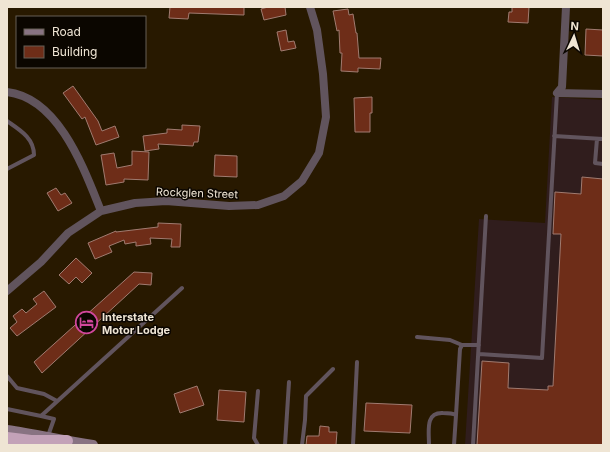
<svg xmlns="http://www.w3.org/2000/svg" width="610" height="452" viewBox="0 0 610 452" font-family="Inter,sans-serif">
	<style>
		.commercial { fill: #301d1d }
		.building { fill: #6e2d18; stroke: #a07b70 }
		.lines { fill: none; stroke-linecap: round; stroke-linejoin: round }
		.service { stroke: #61545d; stroke-width: 4 }
		.minor { stroke: #61545d; stroke-width: 8 }
		.secondary { stroke: #887382; stroke-width: 10 }
		.motorway { stroke: #c3a2b8; stroke-width: 12 }
		.labels { text-anchor: middle; stroke-width: 3; stroke-linejoin: round; paint-order: stroke }
		.street-label { font-size: 11px; fill: #efe5d4; stroke: #0b0600 }
		.poi-label { font-size: 11px; font-weight: bold; fill: #efe5d4; stroke: #0b0600; text-anchor: start }
	</style>
	<rect width="100%" height="100%" fill="#281900"/>
	<path class="commercial" d="M552,97L603,100V445H465L479,219L545,223Z"/>
	<path class="building" d="M170,7H244V15L189,13L188,19L169,18Z
		M268,7H285L286,15L264,20L261,9Z
		M512,7H529L528,23L508,22L509,12H512Z
		M348,9L349,15L353,14L356,33H357L359,58H381L380,69L358,68V72L341,71L342,53H340L339,30L337,31L333,11Z
		M586,29L603,30V56L585,55Z
		M286,30L288,42L294,41L296,48L281,51L277,32Z
		M73,86L98,121L102,131L115,126L119,137L96,145L85,117L82,119L63,93Z
		M372,97V113H370V132H355L354,98Z
		M182,125L200,126L198,142H194L193,146L158,144L159,149L145,151L143,136L167,133V129L182,130Z
		M132,151L149,152L148,180L124,179V182L106,185L101,155L114,153L117,168L132,165Z
		M215,155L237,156V177L214,176Z
		M582,177L603,179V445H477L482,361L509,363L508,388L548,390V386H553L561,234H553L555,192L581,194Z
		M56,188L61,195L65,193L72,203L58,211L47,193Z
		M158,223L181,224L180,247H171L172,239L150,238L151,244L136,246V242L125,244L124,240L109,246L112,252L95,259L88,243L116,231V232L158,227Z
		M76,258L92,273L82,283L76,277L69,284L59,275Z
		M134,272L152,273L151,285L139,284L42,373L34,362Z
		M44,291L56,307L17,336L10,328L17,322L13,316L22,309L26,313L37,304L33,299Z
		M197,386L204,405L180,413L174,394Z
		M219,390L246,392L244,422L217,420Z
		M366,403L412,405L410,433L364,431Z
		M320,426L329,427V432H337L336,445H306L307,436H319Z"/>
	<g class="lines">
		<path class="service" d="M7,121C20,130 34,138 34,155L7,169
			M554,136L603,139
			M597,139L595,163L603,164
			M417,337L450,340L462,345
			M479,354L542,358L557,93
			M7,376L17,388L44,394L57,401
			M7,409L41,416L182,288
			M456,415L460,349L462,345H479
			M41,416L54,419L48,436
			M258,445L254,438L258,391
			M285,445L289,382
			M302,445L305,420L306,396L333,369
			M353,445L357,362
			M429,445C429,431 425,412 443,413C448,413 452,413 456,415L454,445
			M473,445L486,216"/>
		<path class="minor" d="M566,7L562,87L557,93L603,94
			M7,92C59,98 84,169 101,211
			M7,291L41,262L68,233L101,211L135,203L166,201L229,206L258,205L284,196L302,181L319,153L326,117L323,74L317,30L310,7"/>
		<path class="secondary" d="M7,430C36,434 64,441 93,445"/>
		<path class="motorway" d="M7,438L31,441H67"/>
	</g>
	<defs>
		<symbol id="hotel-ring" viewBox="-11 -11 22 22"><circle r="9.5" fill="#0b0600" stroke="#d1479c" stroke-width="1.5"/><path d="M-6-4.5h1.5V1H6V5H4.5V3h-9V5H-6ZM-4 0a1.8 1.8 0 1 1 3.6 0ZM.5 0V-2.5h3Q6-2.5 6 0Z" fill="#d1479c"/></symbol>
	</defs>
	<g fill-rule="evenodd">
		<use href="#hotel-ring" x="74" y="310" width="25" height="25"/>
	</g>
	<g class="labels">
		<g class="street-label">
			<text transform="translate(197 193) rotate(2)" y="4">Rockglen Street</text>
		</g>
		<g class="poi-label">
			<text x="102" y="321">Interstate<tspan x="102" dy="13">Motor Lodge</tspan></text>
		</g>
	</g>
	<rect width="610" height="452" fill="none" stroke="#efe5d4" stroke-width="16"/>
	<rect x="16" y="16" width="130" height="52" fill="#0b0600" stroke="#665f55"/>
	<rect x="24" y="29" width="20" height="6" fill="#887382" stroke="#665f55"/>
	<text x="52" y="36" font-size="12" fill="#efe5d4">Road</text>
	<rect x="24" y="46" width="20" height="12" fill="#6e2d18" stroke="#665f55"/>
	<text x="52" y="56" font-size="12" fill="#efe5d4">Building</text>
	<g transform="translate(574 36) rotate(4)" stroke="#0b0600" stroke-width="3" paint-order="stroke">
	<path d="M0-3L7 15L0 10L-7 15Z" fill="#efe5d4"/>
	<text y="-6" font-size="11" font-weight="bold" text-anchor="middle" fill="#efe5d4">N</text>
	</g>
</svg>
